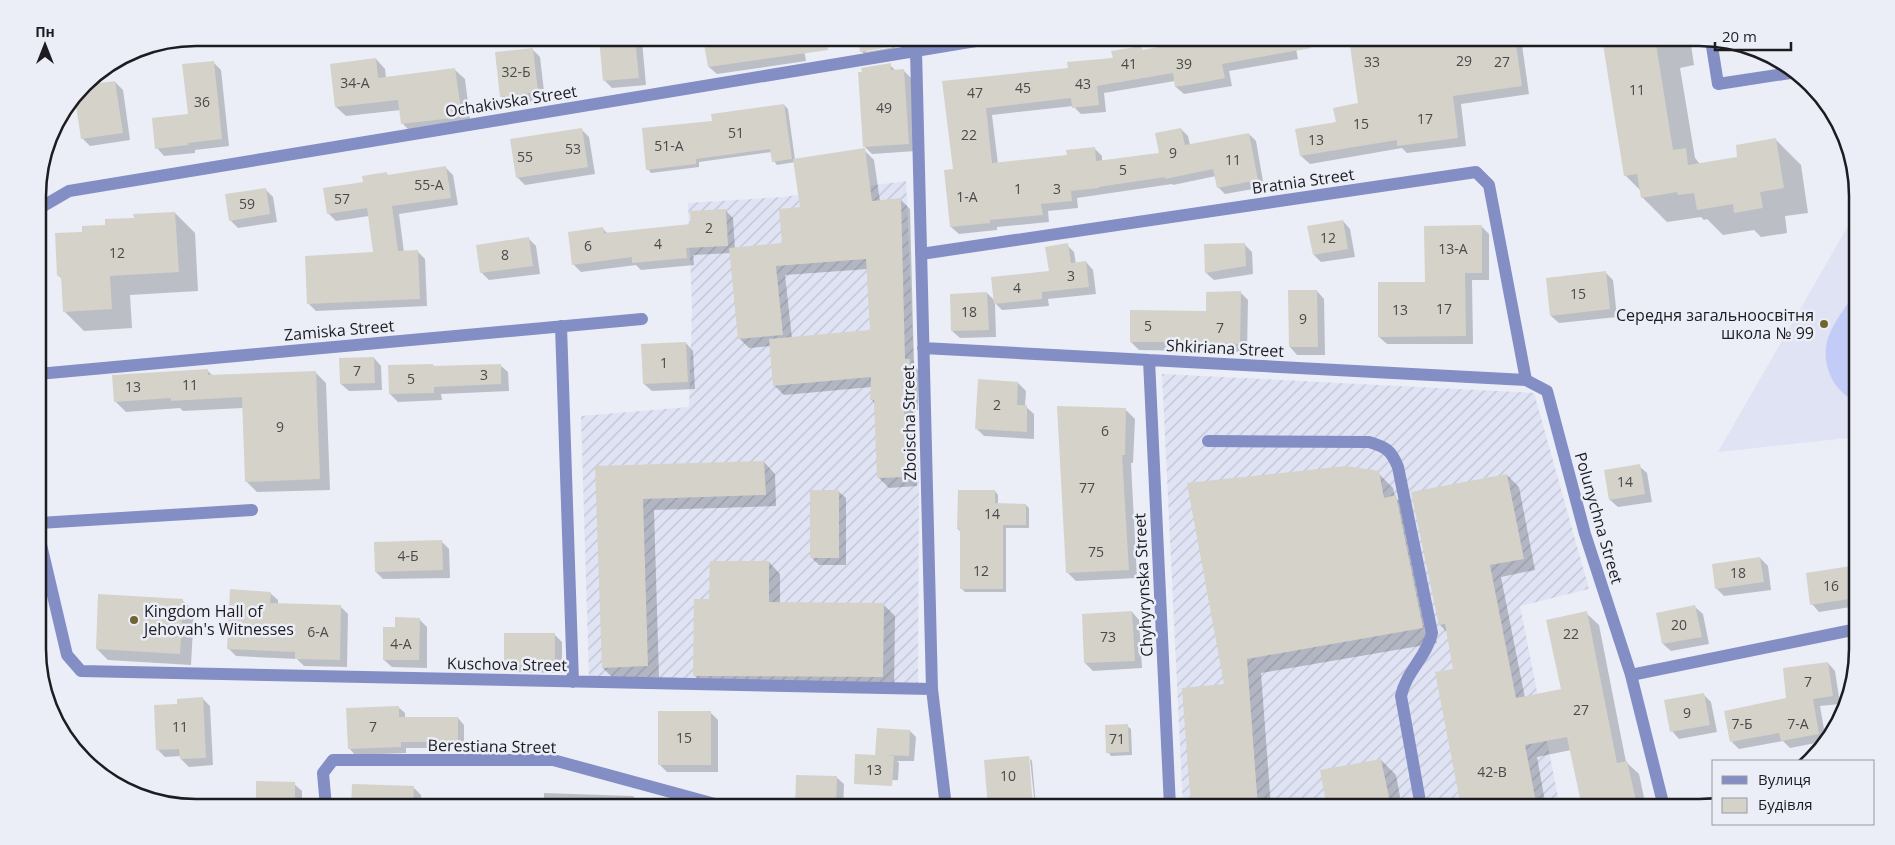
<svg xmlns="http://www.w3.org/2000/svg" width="1895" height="845" viewBox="0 0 1895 845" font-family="'Open Sans',sans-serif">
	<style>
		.built { fill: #dfe3f3 }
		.industrial { fill: url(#industrial-furrows) }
		.green { fill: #c3ccf7 }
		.shadow { fill: #0003; fill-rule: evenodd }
		.building { fill: #d4d2c9 }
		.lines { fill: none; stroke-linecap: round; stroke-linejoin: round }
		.minor { stroke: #838ec4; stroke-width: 12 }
		.poi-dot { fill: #726431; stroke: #ebeef7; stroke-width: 2 }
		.labels { text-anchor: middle; stroke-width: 5; stroke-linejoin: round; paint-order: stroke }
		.number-label { font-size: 14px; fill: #4b4a4b }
		.street-label { font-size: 16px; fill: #1d1d21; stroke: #ebeef7 }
		.poi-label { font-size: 16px; fill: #1d1d21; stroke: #ebeef7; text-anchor: end }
		.rim { fill: none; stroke: #1d1d21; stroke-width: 2.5 }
	</style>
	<defs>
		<pattern id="industrial-furrows" width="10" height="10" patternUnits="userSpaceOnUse" patternTransform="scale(1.25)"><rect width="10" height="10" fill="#dfe3f3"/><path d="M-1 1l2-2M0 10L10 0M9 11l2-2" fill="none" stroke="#bfc2d0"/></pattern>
	</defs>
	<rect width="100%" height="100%" fill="#ebeef7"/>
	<path class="built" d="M1856,212L1857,437L1718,452Z"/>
	<path class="industrial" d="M906,181L919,476L918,683L589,677L581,416L689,407L692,308L688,203L783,197Z
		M1162,374L1534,393L1589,589L1520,606L1560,807H1183Z"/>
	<path class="green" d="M1856,291L1857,402C1833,392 1820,363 1828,338C1834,321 1847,306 1856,291Z"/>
	<path class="shadow" d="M600,38H638L642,41L646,85L612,88L604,80Z
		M705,38H802L806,61L717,74L709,67Z
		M860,38H894L895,47V45L866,50V52L895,47L896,54L869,59L861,51Z
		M1217,38L1221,41L1240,38H1294L1298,59L1229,71L1232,86L1184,94L1176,87L1175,81L1104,93L1106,112L1081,114L1073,106L992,115L998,164L1068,156L1094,148L1102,156V161L1161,154L1181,129L1188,136L1190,145L1249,134L1256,141L1264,187L1225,194L1218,187L1216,176L1173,185L1172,184L1077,198L1078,208L1048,211L1049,222L997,227V230L959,234L951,227L955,170L944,82L1069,69L1114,59L1140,48L1144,51Z
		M1350,38H1521L1529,94L1461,104L1466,146L1407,153L1402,148L1310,164L1301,156L1359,104Z
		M1604,38H1690L1694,65L1680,68L1695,158L1700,164L1739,158L1776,140L1801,165L1808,213L1785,216L1787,233L1761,237L1754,230L1723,235L1707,219L1704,220L1701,217L1667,222L1642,197L1641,191L1625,175Z
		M532,49L540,57L545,100L509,104L501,96Z
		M376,59L385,69L386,78L455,70L465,79L471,126L412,133L403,124L401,110L346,116L336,107Z
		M213,62L221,70L229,146L195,150V153L164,156L157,148L189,115Z
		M890,65L896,71L903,70L911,78L916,151L872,154L864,146Z
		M115,82L123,90L130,140L90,146L82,138L76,97L84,87Z
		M784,105L788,109L795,160L864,150L874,160L880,201L900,199L910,209L914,366L919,371L918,410H913L917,486L889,488L879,478L875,404L872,400V387L784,395L774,385L771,346L749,348L739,338L731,253L693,255L694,265L641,270L636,265L581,272L573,264L603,229L608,234L693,226L725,210L733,218L735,249L784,244L801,208L795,162L777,165L774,161L772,152L699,162V167L651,173L648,169L713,122ZM868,269L871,331L792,338L785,275Z
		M582,130L589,137L595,174L525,185L517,177Z
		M446,168L453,175L458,205L399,214L404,252L417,251L425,259L427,306L316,311L308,303L375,253L369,216L336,221L328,213L364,184L386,173L389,176Z
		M265,189L273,197L277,222L238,228L230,220Z
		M175,213L195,233L198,291L130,295L132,328L84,331L64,311L62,279L58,275L83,233L135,219Z
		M1343,221L1350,229L1355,257L1321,262L1314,255Z
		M1481,226L1489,234V280H1472L1473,344H1387L1379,337L1426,283Z
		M528,238L536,246L540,274L489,280L482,273L478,246Z
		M1067,245L1074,252L1076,264L1086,262L1093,270L1096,294L1048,299L1049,306L1002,310L995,303L996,337L960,338L952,331L987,293L995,301L1051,272Z
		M1245,245L1252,252L1253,274L1214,280L1206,273Z
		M1606,273L1613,280L1617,317L1559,323L1551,316Z
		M1317,291L1324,299L1325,355H1297L1290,347Z
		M1240,292L1248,300L1247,352L1139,350L1131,342L1207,312Z
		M686,343L693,351L695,389L652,391L644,384Z
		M374,358L381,366L382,390L349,391L341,384Z
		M433,365L435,367L500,365L508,372L509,391L441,394L442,400L398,402L390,394Z
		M207,370L213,376L315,372L326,383L330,490L257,492L246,481L243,408L183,411L180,408L126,412L115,401Z
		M1018,383L1026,391L1025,406L1034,414V439L984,436L976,428Z
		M1126,410L1135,419L1133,463H1131L1137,578L1076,581L1067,572Z
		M764,462L775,474L776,506L654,510L659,677L614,679L603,668L596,468Z
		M1639,466L1647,473L1652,502L1618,507L1610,500Z
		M1378,473L1393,488L1395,497L1410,511L1437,643L1261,673L1271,807H1192L1183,689L1225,685Z
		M1507,475L1519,487L1535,570L1501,577L1525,698L1563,690L1586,613L1599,625L1626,762L1639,774L1646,807H1583L1571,750L1537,757L1546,807H1462L1436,673L1455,669L1447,632L1440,625Z
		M838,491L846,498V565H819L811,557Z
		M995,491L998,495V504L1026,505L1029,508V528H1006V592H965L961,588V532L958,529Z
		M1857,515V552L1852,516Z
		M441,541L449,549L450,578L383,579L376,572Z
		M1760,558L1768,566L1771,590L1724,596L1716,588Z
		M769,562L780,574V603L883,604L895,616L894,688L706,687L694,675L710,600Z
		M1851,567L1857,574V606L1819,612L1812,604Z
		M270,593L278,600V605L341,607L348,614L347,667L304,666L297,659L236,656L228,648Z
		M182,600L194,611L191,665L108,660L97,649Z
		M1695,607L1703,614L1709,644L1671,651L1663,644Z
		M1132,612L1139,620L1142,668L1093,671L1085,663Z
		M419,619L427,627V668L392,667L384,660L396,629Z
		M555,635L562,642V673L513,672L505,664Z
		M1828,663L1835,671L1840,704L1820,706L1826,741L1790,748L1783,741L1739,749L1732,742L1788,699Z
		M1703,694L1711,702L1717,732L1679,739L1672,731Z
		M203,699L210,706L213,765L189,767L181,759V756L165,757L157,749L178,705Z
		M398,707L405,713V718H458L464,725V748H406V753L355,755L349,748Z
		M710,712L718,720V772H667L659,764Z
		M1127,726L1131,729L1132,755L1111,756L1108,752Z
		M910,731L916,737L914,761H897L899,763L898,780L861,781L877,756Z
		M1028,757L1032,761L1036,807H1035L1030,759H1028L1032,807H990L985,761Z
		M1381,760L1396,775L1402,807H1328L1321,771Z
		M797,776L836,777L844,784L843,807H797Z
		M294,784L302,791V807H262L257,803Z
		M388,786L413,787L421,795V807H389Z
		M544,793L633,796L643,807H544Z
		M1712,799L1714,805L1708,807H1679Z"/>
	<path class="building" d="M599,38H635L639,78L603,81Z
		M703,38H827L828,50L708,67Z
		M858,38H888L889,47L860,52Z
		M1208,38H1310L1311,48L1222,64L1225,78L1200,83L1175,87L1173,73L1097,86L1099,105L1072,108L1071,98L986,108L992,163L1067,155L1066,150L1095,147L1096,161L1159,153L1155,133L1181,128L1185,145L1249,133L1258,180L1217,188L1213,169L1165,179V177L1099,187V188L1071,191L1072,201L1041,204L1043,215L990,220V223L950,227L944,170L953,169L942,81L1068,68L1067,62L1113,58L1111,51L1141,46L1142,50Z
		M1349,38H1515L1522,86L1453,96L1458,138L1397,146V140L1300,156L1295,129L1336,122L1333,108L1358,103Z
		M1602,38H1655L1673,150L1686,148L1688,165L1737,157L1736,145L1776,138L1784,188L1760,192L1763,208L1734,213L1733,204L1697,210L1694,193L1678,195L1677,192L1641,198L1637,174L1624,176Z
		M533,48L538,92L500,97L495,52Z
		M376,58L378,78L455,68L462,117L401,124L398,100L335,107L330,64Z
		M214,61L222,139L188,143V145L155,149L152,118L188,114L182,64Z
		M891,63V70L904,69L909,144L863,147L858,72H862L861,68Z
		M115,81L123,133L81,139L75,99L85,85Z
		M784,104L792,159L772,162L770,149L696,159V164L646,170L642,128L712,121L711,114Z
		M582,128L588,167L516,178L510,139Z
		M865,148L872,201L901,198L905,359H910L909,401H904L907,477L877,478L874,400H870L871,377L773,386L769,339L870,330L866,259L776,266L783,335L738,339L729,248L782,243L779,209L800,207L793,159Z
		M446,166L451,198L392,206L398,251L418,250L420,299L307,304L305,256L373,252L367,208L327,214L323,188L363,182L362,176L387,172V175Z
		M266,188L270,214L229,221L225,194Z
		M726,209L728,246L686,248L687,258L632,263V257L572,265L568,232L603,227L604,233L691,224L690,211Z
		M175,212L179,272L110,276L112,309L63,312L61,276H57L55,233L82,232V226L105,225V219L134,218L133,214Z
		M1343,220L1348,249L1313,255L1307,226Z
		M1482,225V273H1465L1466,336L1378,337V282H1425L1424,226Z
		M529,237L533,266L480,273L476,245Z
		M1068,243L1071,263L1086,261L1089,287L1042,292V299L994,304L991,277L1049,271L1045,247Z
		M1245,243L1246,266L1205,273L1204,244Z
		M1606,271L1610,309L1550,316L1546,278Z
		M1288,290H1317L1318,347H1289Z
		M1241,291L1240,344L1200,342H1130V310L1206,311V292Z
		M987,292L989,330L951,331L950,294Z
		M686,342L688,382L643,384L641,344Z
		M374,357L375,383L340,384L339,358Z
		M433,364V366L501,364V384L434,387V393L389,394L388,365Z
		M208,369V375L316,371L320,479L245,482L242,397L171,401V398L114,402L112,375Z
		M978,379L1018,382L1017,405H1027V432L975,429Z
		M1057,406L1126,408L1125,455H1122L1129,570L1066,573Z
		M764,461L766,495L643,499L648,666L602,668L595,466Z
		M1640,464L1645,494L1609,500L1604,470Z
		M1346,466L1379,471L1384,498L1396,495L1423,628L1247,659L1258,807H1191L1182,688L1224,684L1187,483Z
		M1507,474L1524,559L1490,565L1516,698L1561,689L1546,620L1587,611L1617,763L1627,761L1637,805L1625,807H1582L1567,737L1525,745L1537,807H1461L1435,672L1453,669L1445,624L1439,625L1411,492Z
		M810,490H839V558H810Z
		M958,490H995V503L1026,504V525H1003V589H960V529H957Z
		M442,540L443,570L375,572L374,542Z
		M1760,557L1764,582L1715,589L1712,564Z
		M710,561H769V602L884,603L883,677L693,676L694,599H709Z
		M1851,566L1856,598L1810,605L1806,573Z
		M230,589L271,592L270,603L341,605L340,660L295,659V652L227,649Z
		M98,594L183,599L180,654L96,649Z
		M1695,605L1702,637L1662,644L1656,613Z
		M1132,611L1135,661L1084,663L1082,614Z
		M395,617L420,618L419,660H383V627H395Z
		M504,633H555V666L504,665Z
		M1828,662L1833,696L1813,699L1819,734L1781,741L1779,733L1730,742L1724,711L1786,698L1783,668Z
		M1704,693L1710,725L1670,732L1664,700Z
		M203,697L206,758L180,759L179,749L156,750L154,705L177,704V699Z
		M399,706V717H458V742H401V747L348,749L346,708Z
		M658,711H711V765H658Z
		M1128,724L1129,752L1106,753L1105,725Z
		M877,728L910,730L909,756L885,755L894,756L892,786L854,784L855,754L875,755Z
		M1029,756L1033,807H988L984,760Z
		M1381,759L1391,807H1327L1320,770Z
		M796,775L837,776L836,807H795Z
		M256,781L295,782V803L256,804Z
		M352,784L414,786L413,807H351Z"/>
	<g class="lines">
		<path class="minor" d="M914,38L916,50L932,689L946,807
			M1711,40L1718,84L1790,73
			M38,209L69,191L994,38
			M921,254L1476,172L1489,185L1526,380
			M561,326L573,682
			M923,348L1526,380L1547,391L1585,534L1631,675L1664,807
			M1149,360L1170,807
			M38,374L642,319
			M1208,441L1369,442C1386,447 1391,450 1398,467L1432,633C1427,656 1406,672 1401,696L1421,807
			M39,523L252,510
			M39,536L67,655L81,671L932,689
			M1631,675L1857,629
			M326,807L323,773L333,760H553L726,807"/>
	</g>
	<g class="poi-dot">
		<circle cx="1824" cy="324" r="5"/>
		<circle cx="134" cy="620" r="5"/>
	</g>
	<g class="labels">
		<g class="number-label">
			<text x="1464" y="66">29</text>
			<text x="1372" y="67">33</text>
			<text x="1502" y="67">27</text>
			<text x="1129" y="69">41</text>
			<text x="1184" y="69">39</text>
			<text x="516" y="77">32-Б</text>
			<text x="355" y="88">34-А</text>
			<text x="1083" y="89">43</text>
			<text x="1023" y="93">45</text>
			<text x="1637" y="95">11</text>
			<text x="975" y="98">47</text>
			<text x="202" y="107">36</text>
			<text x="884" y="113">49</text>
			<text x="1425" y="124">17</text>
			<text x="1361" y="129">15</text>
			<text x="736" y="138">51</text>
			<text x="969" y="140">22</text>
			<text x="1316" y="145">13</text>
			<text x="669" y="151">51-А</text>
			<text x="573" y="154">53</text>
			<text x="1173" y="158">9</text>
			<text x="525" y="162">55</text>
			<text x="1233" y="165">11</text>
			<text x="1123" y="175">5</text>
			<text x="429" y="190">55-А</text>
			<text x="1018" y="194">1</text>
			<text x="1057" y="194">3</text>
			<text x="967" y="202">1-А</text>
			<text x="342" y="204">57</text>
			<text x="247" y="209">59</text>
			<text x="709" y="233">2</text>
			<text x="1328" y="243">12</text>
			<text x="658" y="249">4</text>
			<text x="588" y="251">6</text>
			<text x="1453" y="254">13-А</text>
			<text x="117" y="258">12</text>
			<text x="505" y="260">8</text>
			<text x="1071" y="281">3</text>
			<text x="1017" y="293">4</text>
			<text x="1578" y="299">15</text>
			<text x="1444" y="314">17</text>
			<text x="1400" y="315">13</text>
			<text x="969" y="317">18</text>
			<text x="1303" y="324">9</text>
			<text x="1148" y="331">5</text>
			<text x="1220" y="333">7</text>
			<text x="664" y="368">1</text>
			<text x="357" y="376">7</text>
			<text x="484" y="380">3</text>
			<text x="411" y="384">5</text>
			<text x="190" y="390">11</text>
			<text x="133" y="392">13</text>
			<text x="997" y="410">2</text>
			<text x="280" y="432">9</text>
			<text x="1105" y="436">6</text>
			<text x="1625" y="487">14</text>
			<text x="1087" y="493">77</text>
			<text x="992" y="519">14</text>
			<text x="1096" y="557">75</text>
			<text x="408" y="561">4-Б</text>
			<text x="981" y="576">12</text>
			<text x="1738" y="578">18</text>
			<text x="1831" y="591">16</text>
			<text x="1679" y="630">20</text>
			<text x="318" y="637">6-А</text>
			<text x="1571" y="639">22</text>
			<text x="1108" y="642">73</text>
			<text x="401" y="649">4-А</text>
			<text x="1808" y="687">7</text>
			<text x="1581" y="715">27</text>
			<text x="1687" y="718">9</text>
			<text x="1742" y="729">7-Б</text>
			<text x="1798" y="729">7-А</text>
			<text x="180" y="732">11</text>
			<text x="373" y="732">7</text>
			<text x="684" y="743">15</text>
			<text x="1117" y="744">71</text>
			<text x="874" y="775">13</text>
			<text x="1492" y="777">42-В</text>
			<text x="1008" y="781">10</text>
		</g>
		<g class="street-label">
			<text transform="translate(511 101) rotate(-9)" y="6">Ochakivska Street</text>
			<text transform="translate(1303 181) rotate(-8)" y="6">Bratnia Street</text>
			<text transform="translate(339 330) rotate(-5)" y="6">Zamiska Street</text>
			<text transform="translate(1225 348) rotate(3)" y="6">Shkiriana Street</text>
			<text transform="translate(909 423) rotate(-91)" y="6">Zboischa Street</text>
			<text transform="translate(1599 518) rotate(74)" y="6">Polunychna Street</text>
			<text transform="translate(1143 585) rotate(-93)" y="6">Chyhyrynska Street</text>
			<text transform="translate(507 664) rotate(1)" y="6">Kuschova Street</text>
			<text transform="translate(492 746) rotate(1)" y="6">Berestiana Street</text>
		</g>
		<g class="poi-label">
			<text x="1814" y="321">Середня загальноосвітня<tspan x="1814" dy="18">школа № 99</tspan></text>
			<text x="144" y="617" text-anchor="start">Kingdom Hall of<tspan x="144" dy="18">Jehovah's Witnesses</tspan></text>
		</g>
	</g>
	<path d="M0 0H1895V845H0ZM196 46H1699A150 150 0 0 1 1849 196V649A150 150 0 0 1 1699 799H196A150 150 0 0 1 46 649V196A150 150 0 0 1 196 46Z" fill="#ebeef7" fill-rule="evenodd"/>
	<path class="rim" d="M196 46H1699A150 150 0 0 1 1849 196V649A150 150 0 0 1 1699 799H196A150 150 0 0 1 46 649V196A150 150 0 0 1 196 46Z"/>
	<rect x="1712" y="760" width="162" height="65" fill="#ebeef7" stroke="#999aa1"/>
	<rect x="1722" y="776" width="25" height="8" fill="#838ec4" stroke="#999aa1"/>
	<text x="1758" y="785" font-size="15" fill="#1d1d21">Вулиця</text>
	<rect x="1722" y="798" width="25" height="15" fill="#d4d2c9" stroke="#999aa1"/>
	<text x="1758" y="810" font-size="15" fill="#1d1d21">Будівля</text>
	<g transform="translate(45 45)" stroke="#ebeef7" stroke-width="4" paint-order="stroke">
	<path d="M0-4L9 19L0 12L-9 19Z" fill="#1d1d21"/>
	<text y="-8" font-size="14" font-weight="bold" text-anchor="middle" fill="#1d1d21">Пн</text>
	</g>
	<path d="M1715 42v8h76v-8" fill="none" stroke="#1d1d21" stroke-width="2.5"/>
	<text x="1722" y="42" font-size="15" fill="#1d1d21" stroke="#ebeef7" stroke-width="4" paint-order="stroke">20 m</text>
</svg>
